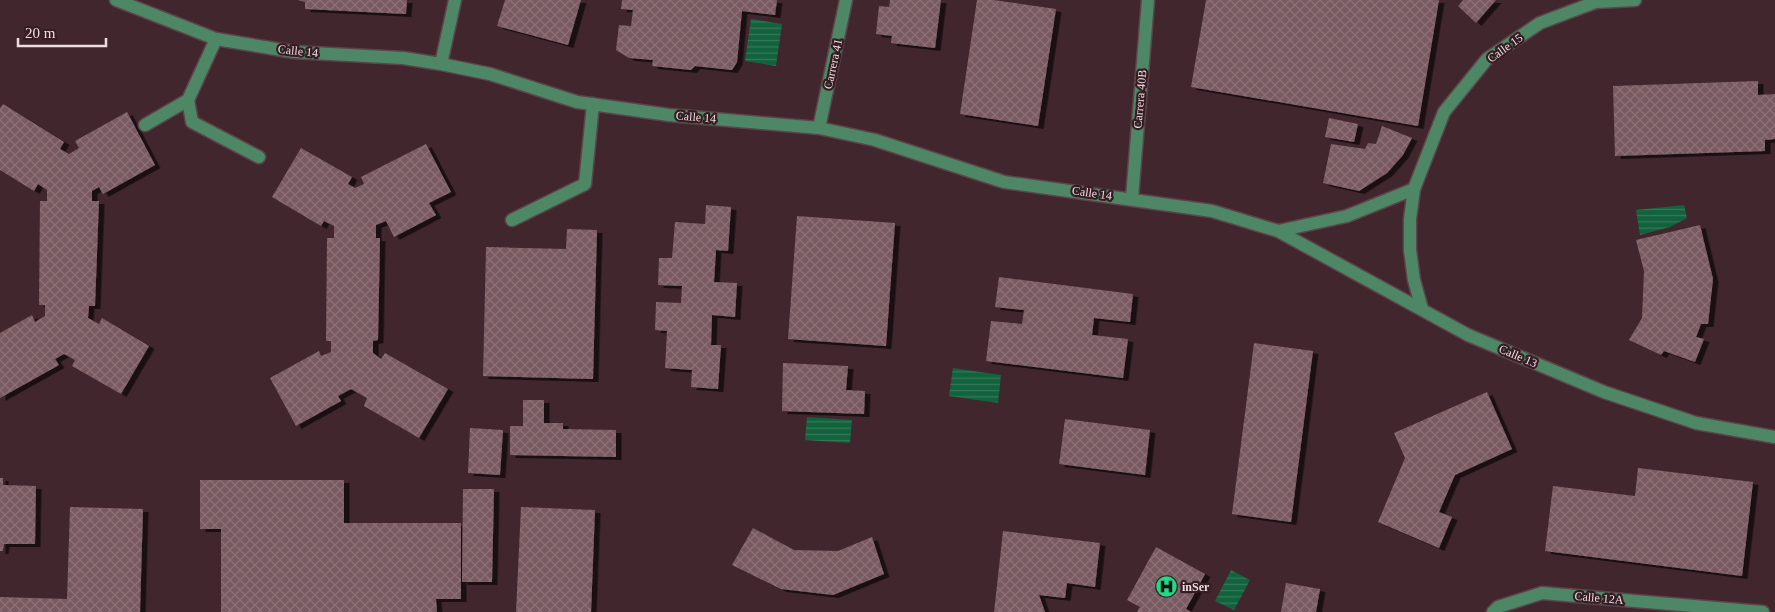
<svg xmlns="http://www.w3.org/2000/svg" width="1775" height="612" viewBox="0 0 1775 612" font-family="'Times New Roman',serif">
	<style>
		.water { fill: url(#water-rules) }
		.building { fill: url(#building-cross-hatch); filter: url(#shadow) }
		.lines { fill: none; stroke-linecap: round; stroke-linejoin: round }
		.minor-casing { stroke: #5d444a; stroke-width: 15 }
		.minor { stroke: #4d8765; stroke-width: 12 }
		.labels { text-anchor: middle; stroke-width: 4.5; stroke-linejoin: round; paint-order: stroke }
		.street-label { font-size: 12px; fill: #eedce0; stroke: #361d24 }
		.poi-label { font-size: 12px; font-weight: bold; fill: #eedce0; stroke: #361d24; text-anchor: start }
	</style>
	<defs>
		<pattern id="water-rules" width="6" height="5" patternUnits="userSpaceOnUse" patternTransform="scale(1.25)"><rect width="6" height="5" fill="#12633d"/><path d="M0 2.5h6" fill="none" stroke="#357959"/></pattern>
		<pattern id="building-cross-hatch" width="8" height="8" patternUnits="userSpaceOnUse" patternTransform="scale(1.25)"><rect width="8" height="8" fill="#785a61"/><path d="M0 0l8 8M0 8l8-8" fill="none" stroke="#8c7177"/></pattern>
		<filter id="shadow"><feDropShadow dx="5.5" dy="3" stdDeviation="0" flood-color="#0009"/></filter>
	</defs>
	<rect width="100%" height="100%" fill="#41272d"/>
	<path class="water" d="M751,19L782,24L776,66L745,61Z
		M1684,205L1687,218L1670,227L1640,235L1636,210Z
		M953,368L1001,375L998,403L949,396Z
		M807,417L852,420L850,443L805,440Z
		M1231,570L1250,580L1234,610L1215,601Z"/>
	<path class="building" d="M298,0H407L406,14L305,9V2Z
		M505,0H581L568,45L497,26Z
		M622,0H777L775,15L742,11L737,62L732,70L695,66L691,70L652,66L653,60L629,58L616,50L619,25L631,26L633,10L621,9Z
		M890,0H941L935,48L891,43L892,36L876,34L879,6L889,7Z
		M977,0H994L1056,9L1038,126L960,114Z
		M1206,0H1439L1418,126L1191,87Z
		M1463,0H1496L1476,23L1458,6Z
		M1758,81V95L1775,94V139L1765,140V151L1615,156L1613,86Z
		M3,104L64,142L60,149L69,154L79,148L75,141L127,112L155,165L103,194L99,187L92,191V201H99L95,306H89L88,318L99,324L102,318L149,346L121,394L72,366L75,360L64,354L55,359L59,365L0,398V333L32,315L35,322L45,316V305H39L40,201H47V190L38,184L34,191L0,170V108Z
		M1329,118L1358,124L1354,142L1325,137Z
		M1382,126L1412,138L1403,155L1387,173L1359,191L1323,183L1331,144L1365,149L1368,143L1376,144Z
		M426,144L451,192L429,203L436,215L394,237L386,221L376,225V238H380L378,340L373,341V353L381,359L385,353L448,389L419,438L364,406L367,398L351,389L338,396L341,401L296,426L270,378L319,351L321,356L331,352V341H326L327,238H334V226L324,221L321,226L272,197L301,148L352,177L348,184L355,188L364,184L361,177Z
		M706,205L731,207L728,251L716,250L714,282L737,283L735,317L712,315L711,345H721L718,389L691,387L692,370L665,368L667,331L655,330L656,302L681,303L682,286L658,285L659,258H672L675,222L705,224Z
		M797,216L895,223L886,346L788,339Z
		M1700,225L1713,279L1708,324H1701L1696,337L1704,339L1695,362L1664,351L1661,355L1629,340L1642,318L1644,271L1636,240Z
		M567,229L597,230L593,379L483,376L486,247L566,249Z
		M999,277L1133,294L1130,322L1094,318L1092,335L1128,339L1123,378L986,361L991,321L1022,324L1024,310L995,307Z
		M1254,343L1313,351L1291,522L1232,514Z
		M783,363L848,366L846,390L865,391L864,414L782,411Z
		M1487,392L1512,449L1455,475L1439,512L1452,517L1439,548L1378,522L1405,458L1394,433Z
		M523,400H544V423H563V429L616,430V457L510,455V426H523Z
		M1065,419L1150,430L1145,475L1059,464Z
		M470,428L503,430L500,475L468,473Z
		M1638,468L1753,482L1742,576L1545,551L1553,486L1635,496Z
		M0,478H3V485L36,486L35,544H4L3,551H0Z
		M200,480H344V523H461V599H436L437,612H221V529H200Z
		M463,489H494L492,582H462Z
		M70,507L143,509L140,612H0V597L67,599Z
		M521,507L595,510L591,612H516Z
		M753,528L794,550L838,551L872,537L884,574L833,595L781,589L732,565Z
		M1003,531L1100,543L1095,587L1067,583L1065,598L1039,595L1045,612H994Z
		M1156,547L1205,574L1186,609L1191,612H1137L1140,607L1127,600Z
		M1286,583L1320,589L1316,612H1281Z"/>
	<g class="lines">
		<defs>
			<path id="minor" d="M116,0L216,39L294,52L403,58L441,64L490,74L577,102L669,115L819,128L875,140L1004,182L1212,211L1278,231L1468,335L1604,392L1696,423L1775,437
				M216,39L188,100L192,122L259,157
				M441,64L455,0
				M145,125L188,100
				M819,128L846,0
				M1132,198L1148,0
				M512,220L585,184L593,104
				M1278,231L1347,216L1414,189
				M1422,309L1414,280L1410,250V219L1414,189L1444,112L1487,59L1540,23L1596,2L1635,0
				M1493,612L1498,607L1542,593L1763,612"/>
		</defs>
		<use href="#minor" class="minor-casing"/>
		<use href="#minor" class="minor"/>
	</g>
	<defs>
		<symbol id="hospital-disc" viewBox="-11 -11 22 22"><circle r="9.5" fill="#20d887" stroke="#361d24"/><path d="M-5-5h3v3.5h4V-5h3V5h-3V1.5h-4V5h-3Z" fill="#111"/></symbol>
	</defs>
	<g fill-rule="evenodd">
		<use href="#hospital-disc" x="1154" y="574" width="25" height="25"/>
	</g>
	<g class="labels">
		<g class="street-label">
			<text transform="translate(1505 48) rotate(-36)" y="4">Calle 15</text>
			<text transform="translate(298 51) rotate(6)" y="4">Calle 14</text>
			<text transform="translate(833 64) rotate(-78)" y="4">Carrera 41</text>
			<text transform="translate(1140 99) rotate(-85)" y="4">Carrera 40B</text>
			<text transform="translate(696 117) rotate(5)" y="4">Calle 14</text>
			<text transform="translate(1092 193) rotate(8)" y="4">Calle 14</text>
			<text transform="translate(1518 356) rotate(23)" y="4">Calle 13</text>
			<text transform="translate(1599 598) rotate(5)" y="4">Calle 12A</text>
		</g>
		<g class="poi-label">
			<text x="1182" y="591">inSer</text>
		</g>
	</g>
	<path d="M18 38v8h88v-8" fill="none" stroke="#eedce0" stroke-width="2.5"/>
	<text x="25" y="38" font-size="15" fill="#eedce0" stroke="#361d24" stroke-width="4" paint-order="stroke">20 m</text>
</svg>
